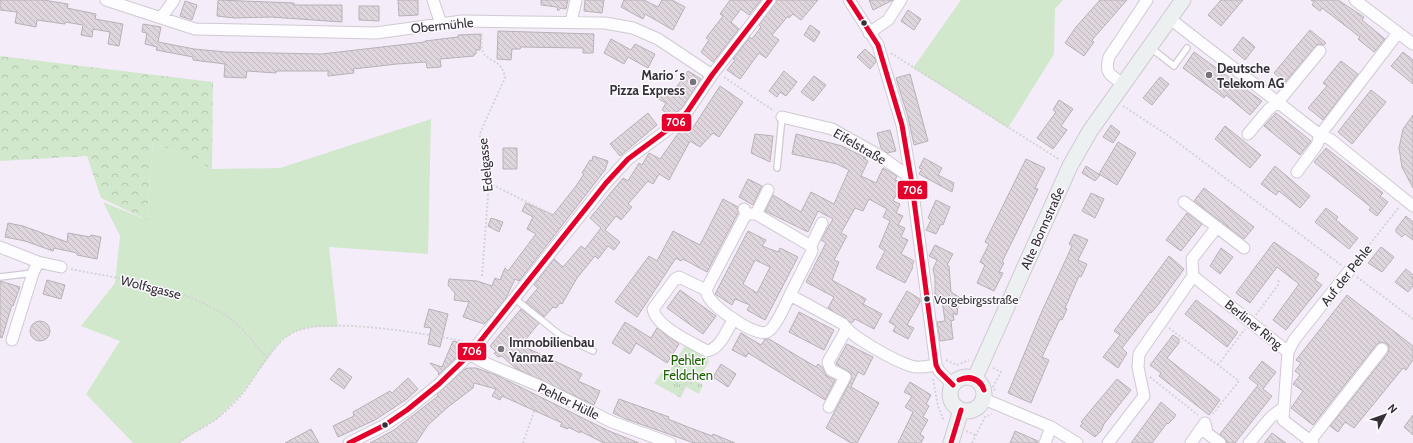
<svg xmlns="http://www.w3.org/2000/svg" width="1413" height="443" viewBox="0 0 1413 443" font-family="Cabin,sans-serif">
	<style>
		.grass { fill: url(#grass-tufts) }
		.forest { fill: url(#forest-crowns) }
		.garden { fill: #d1e8cc }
		.building { fill: url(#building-back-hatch); stroke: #b9b1b8; fill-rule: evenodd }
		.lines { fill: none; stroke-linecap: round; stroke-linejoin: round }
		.service-casing { stroke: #cfcad3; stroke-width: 8 }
		.minor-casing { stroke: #cfcad3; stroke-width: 13 }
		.secondary-casing { stroke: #cfcad3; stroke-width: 17 }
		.path { stroke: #d5d4d7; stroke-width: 2; stroke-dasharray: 2 2; stroke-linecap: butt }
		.service { stroke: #fdfcfe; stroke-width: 5.5 }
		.minor { stroke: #fdfcfe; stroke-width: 11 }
		.secondary { stroke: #edf0f0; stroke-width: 15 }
		.bus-1-casing { stroke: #fcfafe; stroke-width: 8 }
		.bus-1 { stroke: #e4002b; stroke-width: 5 }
		.bus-dot { fill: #353038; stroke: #fcfafe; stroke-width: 1.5 }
		.poi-dot { fill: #78727c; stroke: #fcfafe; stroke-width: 1.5 }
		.labels { text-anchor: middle; stroke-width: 3; stroke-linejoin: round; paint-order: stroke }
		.bus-label { font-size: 12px; fill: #353038; stroke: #fcfafe; text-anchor: start }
		.street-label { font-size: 13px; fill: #353038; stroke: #fcfafe }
		.poi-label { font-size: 13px; font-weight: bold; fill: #353038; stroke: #fcfafe; text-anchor: start }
		.park-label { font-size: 13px; fill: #1c6100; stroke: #fcfafe }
		.line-badge { stroke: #fcfafe; stroke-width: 1.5 }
		.badge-label { font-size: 11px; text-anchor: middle; font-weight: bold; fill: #fff }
	</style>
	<defs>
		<pattern id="grass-tufts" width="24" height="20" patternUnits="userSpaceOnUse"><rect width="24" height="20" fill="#d1e8cc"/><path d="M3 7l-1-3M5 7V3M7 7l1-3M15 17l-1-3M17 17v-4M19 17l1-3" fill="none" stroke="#b4c7b0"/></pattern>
		<pattern id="forest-crowns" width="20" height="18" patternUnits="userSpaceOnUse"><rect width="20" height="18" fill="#d1e8cc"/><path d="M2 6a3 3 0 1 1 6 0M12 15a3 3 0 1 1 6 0" fill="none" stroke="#b4c7b0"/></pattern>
		<pattern id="building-back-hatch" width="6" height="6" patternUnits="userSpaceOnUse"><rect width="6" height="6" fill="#dfd6dd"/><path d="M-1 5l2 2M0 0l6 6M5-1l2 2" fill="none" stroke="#c0b8be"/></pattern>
	</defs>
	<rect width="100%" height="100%" fill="#f4edf9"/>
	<path class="grass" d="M687,342L707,355L709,362L697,381L703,385L699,394L686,387L681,398L654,383L662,372L667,375Z"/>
	<path class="forest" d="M0,56L213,82L212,169L153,142L147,220L101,198L87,156L0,161Z"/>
	<path class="garden" d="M961,0H1063L1055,9L1054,54L1008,128L913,68Z
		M431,119L428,254L329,247L338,327H311L294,332L281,341L242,394L218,418L179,443H133L86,394L120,341L81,326L115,283L120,236L103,202L147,220L153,142L212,169L280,168Z"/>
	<path class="building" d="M0,0H43L68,4L67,8L96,14L95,19L123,24L119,46L108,44L110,32L93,29L92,37L81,35L83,25L65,22V24L37,20L36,27L15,23L17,12L0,10Z
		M218,0L294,3V5H342V22L271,17L235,18L217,16Z
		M398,0H418V15L399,16Z
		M541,0H568L566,9L561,8L558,11L557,7L541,5Z
		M585,0H604L602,13L584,11Z
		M624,0H644L658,7L662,0H672L685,7L673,30L645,14L643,19L621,7Z
		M730,0H761L749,15L741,9L731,22L739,29L713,62L701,52L709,40L706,38L723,16L720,14Z
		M777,0H818L801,20L793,14L789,18L788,16L772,35L779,40L766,58L759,53L740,79L727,70L735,60L733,59L750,37L752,39L761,27L759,25Z
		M869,0H893L873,10Z
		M1100,0H1127L1092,40L1094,42L1084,56L1065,43L1076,27Z
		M1221,0H1243L1221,26L1208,15Z
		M1311,0H1338L1364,17L1362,20L1385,39L1374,52L1358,39L1360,37L1330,14L1322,8L1320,11L1312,5L1314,2Z
		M185,1L197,5L192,20L180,16Z
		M359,6H379V21L359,20Z
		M908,10L921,19L914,30L901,21Z
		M143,24L161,27L158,42L194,49L226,52L322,54L425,42V41L458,37V35L481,34L480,50H476V54H474V56L440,59L441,67L427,68L426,62L397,64L353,69L354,73L328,76V71H276V73L247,71L246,78L224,77L225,64L193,60V57L156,50L157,47L145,44L147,33L142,32Z
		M810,25L820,32L814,42L804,35Z
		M1310,30L1326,43L1324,45L1318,44L1315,47L1285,82L1274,73Z
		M498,31L594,34L593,53H583V48L521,47L520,49H512L511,60L497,59Z
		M1243,37L1255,47L1245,60L1233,50Z
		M611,39L631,50L635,44L655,54L648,68L628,57L624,64L604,53Z
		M865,49L875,58L876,62L870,69L857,57Z
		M1194,52L1262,101L1250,115L1226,95L1224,98L1183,68Z
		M1403,52L1413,60V84L1391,66Z
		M1341,61L1358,74L1323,120L1308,108L1327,86L1323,83Z
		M688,71L701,79L682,108L671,116L662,110L666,103L657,98L665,89L672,93Z
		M784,71L797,82L786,96L780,92L777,97L769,91Z
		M910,74L928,141L914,145L908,117L896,78Z
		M814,76L826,85L813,101L801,92Z
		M1160,77L1169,84L1152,105L1143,98Z
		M720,86L743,102L719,137L713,133L700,147L690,141L669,180L659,174L653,184L648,181L628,204L632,207L621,220L616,216L605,230L620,242L614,250L608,246L598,259L595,256L577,278L562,304L560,303L556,308L553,307L544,317L526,302L538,288L534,285L554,259L563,267L581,246L585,249L601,228L590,218L623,178L628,181L639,163L642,165L649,153L660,159L684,125L692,129Z
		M1371,90L1386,102L1352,144L1338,132Z
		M1059,100L1073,109L1061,126L1067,130L1053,149L1037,138L1056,112L1053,110Z
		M648,113L657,125L620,156L610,144Z
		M1276,113L1311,141L1300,155L1264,126Z
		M1413,115V188L1402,167L1399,148L1403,129Z
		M1111,125L1120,132L1113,143L1103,137Z
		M1225,126L1261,155L1250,168L1215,139Z
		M890,130L896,151L887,153L881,148L877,133Z
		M755,134L773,136L770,162L751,153Z
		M796,134L842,146L866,158H863L868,161L861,176L876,183L883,168L897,176L895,180L902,183L893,201L900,204L896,213L903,216L898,225L905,228L901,237L908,240L901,254L914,261L912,266L913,267L905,283L876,268L885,251L879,247L890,221L883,217L887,209L869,199L863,211L855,208L841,233L847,236L834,260L839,262L832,280L866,299L863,304L882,314L874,329L855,319L852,323L828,308L834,297L806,282L826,243L821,240L833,219L818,211L808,232L765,211L773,195L801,212L811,192L834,204L849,170L837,164L792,154Z
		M1118,142L1136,153L1117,185L1099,174Z
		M503,148H517V169H503Z
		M1326,148L1383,193L1380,196L1388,202L1377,216L1369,210L1371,207L1314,162Z
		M593,156L608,161L605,170L519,281L515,279L506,298L492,316L484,324L463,317L469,302L454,300L455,293L448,285L449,279L477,281L492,286L495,278L500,280L505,268L508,271L536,234L527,229L533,217L522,211L526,203L553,215L576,186L584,174L582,173L590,160L592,161Z
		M924,158L942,168L938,175L954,183L952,192L919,174L922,169L919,168Z
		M1026,159L1045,168L1035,188L1038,189L1002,262L1004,263L999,272L1003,273L994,291L977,283L985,265L980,262L989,244L985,242Z
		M1086,166L1100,175L1095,181L1082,173Z
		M1275,166L1310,196L1300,208L1279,191L1276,195L1261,184Z
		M748,179L762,186L753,205L739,197Z
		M1204,188L1254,227L1244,239L1194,201Z
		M1091,193L1104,199L1095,218L1082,211Z
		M723,199L738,207V213L707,272L683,259L681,261L676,258L637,317L615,302L649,256L657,261L673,231L700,245Z
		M936,200L950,207L943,225L941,224L936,234L926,230L931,220L928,218Z
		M1326,208L1338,217L1336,220L1358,238L1349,249L1315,222Z
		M1187,213L1202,224L1181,251L1166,240Z
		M1406,216L1413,222V240L1405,234L1402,237L1396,232V229Z
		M491,218L503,222L499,232L488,226Z
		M8,223L23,226L67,242L68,233L90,237L91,235L101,237L97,259L77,255V253L54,248L53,251L25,241L5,237Z
		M748,231L766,240L762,246L778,252L780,248L798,257L765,320L747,310L750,305L735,299L732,305L715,294ZM755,260L770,267L757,293L743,284Z
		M1074,234L1088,240L1078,260L1087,264L1081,277L1079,276L1065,308L1067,309L1062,320L1060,319L1042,357L1049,360L1031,403L1008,393L1042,311L1072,246L1069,244Z
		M1274,242L1319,274L1315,280L1322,285L1286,330L1273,320L1299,284L1277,267L1250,303L1236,293Z
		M935,245L953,254L947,265L949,266L951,292L959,297L957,315L953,313L954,320L951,321L953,339L940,341L937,322L945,321L942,301L935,302V278L933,269L937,260L929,256Z
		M1381,247L1394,257L1382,272L1368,263Z
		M1221,248L1233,257L1220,274L1210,266Z
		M1169,256L1184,269L1158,305L1151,313L1150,312L1122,348L1127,353L1118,368L1103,357L1120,335L1114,331Z
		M1406,269L1413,275V286L1408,292L1395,282Z
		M47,280L65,285L61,299L43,294Z
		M0,281L20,287L13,306L12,305L2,338L0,337Z
		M680,290L716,316L703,334L667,308Z
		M907,291L920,299V302L907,325L914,328L908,339L893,331L896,326L889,322Z
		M1347,295L1413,346V360L1406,370L1403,368L1354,428L1345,422L1338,432L1330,426L1388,353L1389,347L1386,343L1380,342L1376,345L1313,425L1291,408L1303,391L1293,384L1300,375L1295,371L1301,363L1296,360Z
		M1196,300L1238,332L1227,347L1185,314Z
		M429,309L448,314L440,347L428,344L431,328L424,327Z
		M521,309L539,323L521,345L582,374L578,381L600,391L594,405L515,368L502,356L498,357L494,353L496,352L490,346Z
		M799,312L834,330L824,350L789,332Z
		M30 331a10 10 0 1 1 20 0a10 10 0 1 1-20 0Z
		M625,322L651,338L657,328L679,344L667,363L636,343L630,354L612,343Z
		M741,333L761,345L765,339H769L816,367L818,364L822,367L827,376L835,380L825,400L748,353L746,357L732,350Z
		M1173,335L1179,339V343L1167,358L1220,400L1209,415L1159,376L1161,373L1150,365Z
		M453,341L461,343L463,351L438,375L439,373L430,363L442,367Z
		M847,344L873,357L864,375L858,372L851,387L879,403L857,443H851L826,428L851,380V373L836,364Z
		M1262,361L1276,372L1263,389L1272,396L1235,443H1227L1225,438L1220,434L1258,385L1249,378Z
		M721,364L736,374L728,387L713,377Z
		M339,368L352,377L344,389L330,379Z
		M468,368H476L496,375L609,431L639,443H604L580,431V433L568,427V429L560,426L562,423L502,396L500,400L492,396L496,389L474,383L473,388L448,407L428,425L416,443H370L394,430L438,396L437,394L465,369Z
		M408,378L418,389L407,399L375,420L338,437L333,426L354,416L353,412L390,391L392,393Z
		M1117,379L1131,390L1104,424L1101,431L1095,437L1080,426L1083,423L1081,422Z
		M910,382L931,395L926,404L929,406L923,417L928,420L920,434L924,437L921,443H898L913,412L905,407L912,396L904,392Z
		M619,399L669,417L668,419L688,427L712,436L713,434L735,443H694L626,419L613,413Z
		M1161,402L1176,415L1173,419L1168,424L1167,423L1152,443H1131Z
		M1413,415V435L1404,427Z
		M311,429L319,443H285Z
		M1015,431L1038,441V443H1010Z
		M1272,433L1286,443H1264Z"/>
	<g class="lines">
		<defs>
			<path id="service" d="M1151,48L1174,66L1187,48
				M777,168L782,117
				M0,277L33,273
				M514,298L560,335L593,351"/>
			<path id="minor" d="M106,0L195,29L376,33L462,21L605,23L633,28L658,39L712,75
				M433,0L441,24
				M849,0L878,45L902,125L911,178L936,365L939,371L953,385
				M1355,0L1413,44
				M161,18L174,0
				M1169,18L1320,135L1330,139L1413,206
				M571,22L576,0
				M869,33L888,20L901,0
				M1123,84C1111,75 1104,74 1109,57L1147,0
				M782,117L832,129L880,156L911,178
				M1248,134L1268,110L1278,102L1320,51
				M1297,172L1317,145L1320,135L1398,33
				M1184,202L1244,248
				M744,209L746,214H756L811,246L812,251L790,295L843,324C851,337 895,361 911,366C918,369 929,366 936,365
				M746,214L706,290C707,293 708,297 710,299C717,309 755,337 767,332C775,329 786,303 790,295
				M756,214L768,190
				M811,246L822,223
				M0,247L38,262L61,267
				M1193,276L1288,352L1283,420L1313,443
				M706,290L679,277L675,279L653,309C656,327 693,343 707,351C720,349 727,330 733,320
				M12,340L33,273L38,262
				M1288,352L1294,340L1349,271
				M470,354L483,362L542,387L612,422L670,443
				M984,399L1051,427L1077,443
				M829,407L845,377L831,370L828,362L846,330
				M1205,423L1207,433L1220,443
				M1310,441L1382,349
				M349,443L385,425L407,410L439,384L470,354L606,183L628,159L674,125L687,112L712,75L770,0
				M1045,443L1051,427
				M1108,443L1144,396L1138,367L1139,354L1193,276L1192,259L1217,227
				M1191,443L1205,423
				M1249,443L1271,417L1283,408"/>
			<path id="secondary" d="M950 394a17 17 0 1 1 34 0a17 17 0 1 1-34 0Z
				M975,378L1070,166L1090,131L1183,0
				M951,443L961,410"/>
		</defs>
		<use href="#service" class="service-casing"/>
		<use href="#minor" class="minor-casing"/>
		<use href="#secondary" class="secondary-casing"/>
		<path class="path" d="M891,53L1060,160
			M724,77L774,111
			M1123,106L1169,136L1341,265
			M489,183L563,220
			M1355,263L1399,207
			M71,269C125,280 181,286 228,317C243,327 255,345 268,359
			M482,276L489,183L481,149L480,134L484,124L505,78C502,58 488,63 483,52C480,46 482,38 482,32
			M1357,277L1413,319
			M1256,315L1278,285L1279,279
			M1169,328L1239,381L1211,416
			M946,360L957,365L969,360
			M1218,365L1245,329
			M993,368L1001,372L993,387L996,392
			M1150,377L1198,415
			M933,379L938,406L944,421
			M678,397L684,384L691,383L693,376C684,366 678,367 687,352
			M966,431L975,435
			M179,443C191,432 208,427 220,416C228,409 237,401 244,392C258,373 272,343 294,332C326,316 426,334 463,341
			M523,443L539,397
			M972,443L985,417L992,414"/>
		<use href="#service" class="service"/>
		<use href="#minor" class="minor"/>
		<use href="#secondary" class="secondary"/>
		<defs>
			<path id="bus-1" d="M849,0L878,45L902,125L911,178L936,365L939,371L953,385
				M959,380C969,375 981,378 984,390
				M959,380C970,376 979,379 984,390
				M349,443L385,425L407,410L439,384L470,354L606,183L628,159L674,125L687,112L712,75L770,0
				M951,443L961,410"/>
		</defs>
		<use href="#bus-1" class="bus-1-casing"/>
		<use href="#bus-1" class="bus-1"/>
	</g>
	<g class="bus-dot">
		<circle cx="864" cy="23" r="3.5"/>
		<circle cx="927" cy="299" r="3.5"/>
		<circle cx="385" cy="425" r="3.5"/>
	</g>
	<g class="poi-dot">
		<circle cx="1209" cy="75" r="4"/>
		<circle cx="693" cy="82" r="4"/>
		<circle cx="501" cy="349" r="4"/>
	</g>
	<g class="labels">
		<g class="bus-label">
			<text x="934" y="304">Vorgebirgsstraße</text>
		</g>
		<g class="street-label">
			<text transform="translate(442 25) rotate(-6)" y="5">Obermühle</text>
			<text transform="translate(860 146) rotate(30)" y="5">Eifelstraße</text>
			<text transform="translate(485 165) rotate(-96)" y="5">Edelgasse</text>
			<text transform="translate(1042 228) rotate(-66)" y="5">Alte Bonnstraße</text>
			<text transform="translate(1346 275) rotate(-52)" y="5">Auf der Pehle</text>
			<text transform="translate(151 287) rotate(14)" y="5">Wolfsgasse</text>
			<text transform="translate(1254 324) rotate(39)" y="5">Berliner Ring</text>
			<text transform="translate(569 401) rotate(26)" y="5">Pehler Hülle</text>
		</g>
		<g class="poi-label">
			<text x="1217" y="73">Deutsche<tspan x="1217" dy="15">Telekom AG</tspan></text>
			<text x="685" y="80" text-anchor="end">Mario´s<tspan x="685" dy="15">Pizza Express</tspan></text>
			<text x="509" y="347">Immobilienbau<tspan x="509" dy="15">Yanmaz</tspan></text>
		</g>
		<g class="park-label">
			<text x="688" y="365">Pehler<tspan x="688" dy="15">Feldchen</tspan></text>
		</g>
	</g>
	<g class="line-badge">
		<rect x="661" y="113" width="31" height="19" rx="4" fill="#e4002b"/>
		<rect x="897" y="180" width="31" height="20" rx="4" fill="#e4002b"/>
		<rect x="457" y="342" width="30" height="19" rx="4" fill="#e4002b"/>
	</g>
	<g class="badge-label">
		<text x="676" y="126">706</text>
		<text x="913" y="194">706</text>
		<text x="472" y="355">706</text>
	</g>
	<g transform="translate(1385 415) rotate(49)" stroke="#fcfafe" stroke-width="3" paint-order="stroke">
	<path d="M0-3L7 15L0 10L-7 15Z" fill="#353038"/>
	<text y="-6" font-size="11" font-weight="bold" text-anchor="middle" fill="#353038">N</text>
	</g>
</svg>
